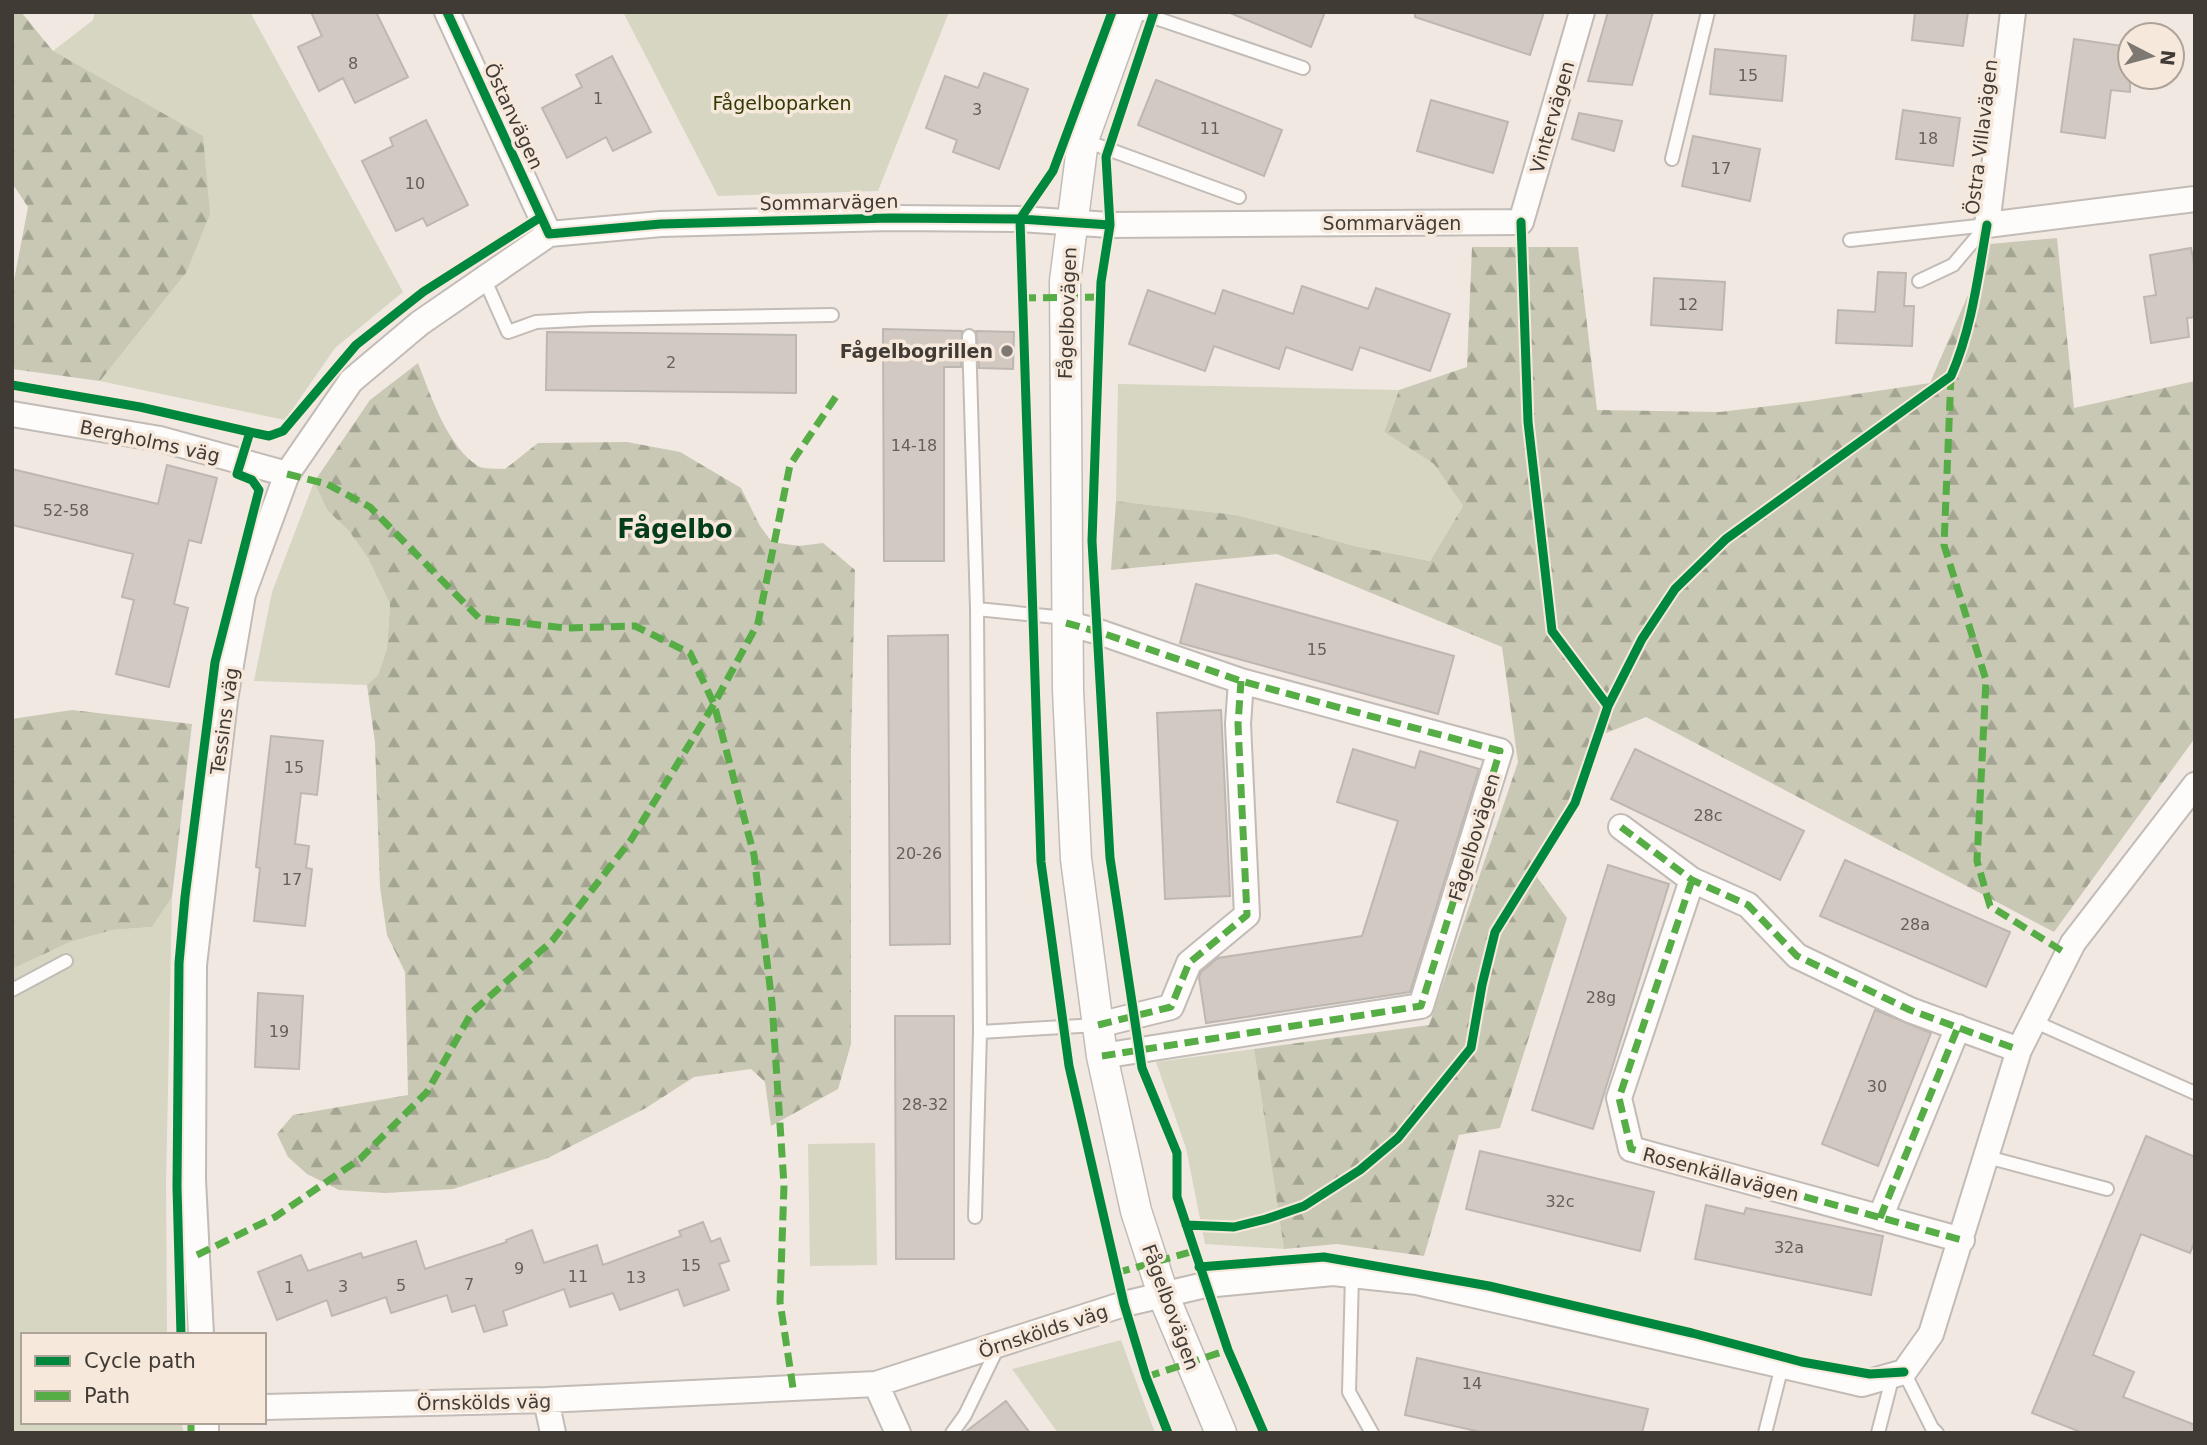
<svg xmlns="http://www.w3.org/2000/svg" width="2207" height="1445" viewBox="0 0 2207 1445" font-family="'DejaVu Sans',sans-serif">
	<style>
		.green { fill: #d6d6c3 }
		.forest { fill: url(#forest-firs) }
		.building { fill: #d2cac2; stroke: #bdb7b2; stroke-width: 2 }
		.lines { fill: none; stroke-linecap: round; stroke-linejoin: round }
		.service-casing { stroke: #c2bbb6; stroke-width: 16 }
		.minor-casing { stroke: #c2bbb6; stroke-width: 28 }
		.tertiary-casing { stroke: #c2bbb6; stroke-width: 33 }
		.service { stroke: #fdfcfa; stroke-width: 12 }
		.minor { stroke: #fdfcfa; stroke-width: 24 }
		.tertiary { stroke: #fdfcfa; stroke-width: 30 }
		.quiet { stroke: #56ac45; stroke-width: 7; stroke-dasharray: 14 7; stroke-linecap: butt }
		.cycleway-casing { stroke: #f6e8db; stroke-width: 13 }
		.cycleway { stroke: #00873e; stroke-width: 9 }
		.poi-dot { fill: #7e7872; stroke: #f6e8db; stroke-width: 2.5 }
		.labels { text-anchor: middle; stroke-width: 7; stroke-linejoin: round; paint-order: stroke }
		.number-label { font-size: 16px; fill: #655f59 }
		.park-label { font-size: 19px; fill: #323a03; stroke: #f6e8db }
		.street-label { font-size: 19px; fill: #413b36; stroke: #f6e8db }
		.poi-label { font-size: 19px; font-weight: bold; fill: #413b36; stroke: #f6e8db; text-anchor: end }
		.district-label { font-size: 26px; font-weight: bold; fill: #033d1c; stroke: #f6e8db }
	</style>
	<defs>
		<pattern id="forest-firs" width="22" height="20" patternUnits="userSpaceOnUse" patternTransform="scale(1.75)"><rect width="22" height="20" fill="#c8c8b4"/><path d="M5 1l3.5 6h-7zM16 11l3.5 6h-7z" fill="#a4a493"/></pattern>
	</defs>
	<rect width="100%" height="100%" fill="#f0e8e1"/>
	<path class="green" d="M95,12H250L403,292L335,348L285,420L100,381L186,273L53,51L93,20Z
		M623,12H949L878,191L718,196Z
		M1118,384L1399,390L1384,432L1434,464L1463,506L1430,561L1359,547L1236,515L1116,501Z
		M314,482L327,510L349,531L368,558L390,604L387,648L378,675L367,685L254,681L272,592Z
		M172,897L166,1183L167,1335H23V1422H181L184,1433H12V969L70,942L112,930L152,927Z
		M1254,1049L1284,1249L1205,1244L1186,1148L1156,1062Z
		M875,1143L877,1265L810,1266L808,1144Z
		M1121,1340L1155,1433H1058L1012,1369Z"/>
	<path class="forest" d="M12,12H21L53,51L203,136L210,214L186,273L100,381L12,369V291L28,207L12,183Z
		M2057,238L2074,408L2195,381V738L2054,932L1646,717L1594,738L1537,877L1567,918L1500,1128L1459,1135L1424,1256L1337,1244L1284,1249L1254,1049L1429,1025L1518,762L1502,647L1277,554L1111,570L1116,501L1236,515L1359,547L1430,561L1463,506L1434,464L1384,432L1399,390L1467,367L1472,247H1578L1597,410L1720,412L1810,401L1930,383L1990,244Z
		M418,363C431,396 447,446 478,466C485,470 497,468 505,469L538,443L627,442L680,452L741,488L760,526L772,542L799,546L823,543L855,570L851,747V1044L838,1089L771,1126L765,1082L751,1069L694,1077L646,1108L548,1158L453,1189L385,1193L339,1190L307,1174L288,1157L277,1134L293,1115L408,1095L405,972L387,935L380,887L375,743L367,685L378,675L387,648L390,604L368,558L349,531L327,510L314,482L370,400Z
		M72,710L192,724L172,897L152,927L112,930L70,942L12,969V719Z"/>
	<path class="building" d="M311,12H376L408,77L355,103L343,78L319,91L298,47L322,36Z
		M1228,12H1325L1311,47Z
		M1415,12H1544L1530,55L1415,17Z
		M1608,12H1653L1632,85L1588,81Z
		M1915,12H1968L1963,46L1912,40Z
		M2074,39L2130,47V92L2111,90L2105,138L2061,132Z
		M1715,49L1786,56L1782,101L1710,94Z
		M612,56L651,132L613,151L606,137L567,158L542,108L582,87L576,75Z
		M984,73L1028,89L999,169L953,152L957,140L926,128L945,76L978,88Z
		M1156,80L1282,130L1264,176L1138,125Z
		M1431,100L1508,122L1493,173L1417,151Z
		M1903,110L1960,118L1953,166L1896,159Z
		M1579,113L1622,121L1614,151L1572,139Z
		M426,120L468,205L427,226L423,218L396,231L362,161L393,146L390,138Z
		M1693,136L1760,149L1750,201L1682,186Z
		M2191,248L2195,269V317L2187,318L2189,337L2151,343L2144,297L2156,295L2150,255Z
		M1878,272L1906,273L1904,306H1914L1912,346L1836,343L1838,310L1875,312Z
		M1654,278L1725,282L1722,330L1651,325Z
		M1302,286L1368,309L1376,288L1450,314L1430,371L1360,347L1352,370L1286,347L1279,369L1214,346L1205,371L1129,344L1148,290L1215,314L1223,290L1293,314Z
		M883,329L962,331L961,367H944V561H884Z
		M976,331L1014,332L1013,369L979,368Z
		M547,332L796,335V393L546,390Z
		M167,465L217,478L201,543L189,540L174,604L188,608L169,687L116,674L134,600L122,597L133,554L12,525V469L158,504Z
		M1196,584L1454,656L1438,714L1180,643Z
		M948,635L950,944L890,945L888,636Z
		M1221,710L1230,896L1165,899L1157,713Z
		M271,736L323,741L317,795L301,793L295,844L309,846L306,868L312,869L305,926L254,921L260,868L256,867Z
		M1353,749L1415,768L1420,751L1479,769L1410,992L1206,1023L1199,977L1201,972L1218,958L1362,936L1398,821L1337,802Z
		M1635,749L1804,831L1780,880L1611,799Z
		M1845,860L2010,932L1986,987L1820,916Z
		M1608,865L1669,884L1593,1129L1532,1110Z
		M258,993L303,996L299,1069L255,1067Z
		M1875,1010L1931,1033L1878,1166L1822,1144Z
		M895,1016H954V1259H896Z
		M2146,1136L2195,1157V1240L2190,1253L2141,1234L2093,1355L2134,1372L2123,1397L2195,1425V1433H2083L2032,1413Z
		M1480,1151L1654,1192L1640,1251L1466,1209Z
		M1706,1205L1744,1214L1746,1208L1883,1236L1871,1295L1695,1259Z
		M703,1222L711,1242L720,1238L729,1261L719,1264L729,1290L684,1306L678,1289L620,1310L613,1293L570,1307L564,1289L503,1311L507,1325L484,1332L475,1305L452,1312L447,1295L391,1313L386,1297L332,1316L327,1300L277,1320L258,1272L301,1255L308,1271L361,1253L363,1258L416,1241L425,1269L507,1242L506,1240L532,1230L544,1263L597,1245L603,1265L681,1236L679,1231Z
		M1417,1358L1648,1409L1642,1433H1485L1405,1415Z
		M1006,1401L1030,1433H964Z"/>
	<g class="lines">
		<defs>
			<path id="service" d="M1138,12L1303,68
				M1083,140L1239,197
				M1672,159L1708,12
				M1850,240L1987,225
				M484,278L508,332L536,322L592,319L832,315
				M1919,281L1953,265L1987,225
				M969,336L977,609L980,1032L975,1217
				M977,609L1066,618
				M12,990L66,961
				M2033,1021L2195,1093
				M980,1032L1097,1025
				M1987,1157L2107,1189
				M1352,1275L1349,1392L1372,1433
				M1904,1372L1932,1428L1937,1433
				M952,1433L965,1415L999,1345
				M1765,1433L1782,1366
				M1878,1433L1893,1375"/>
			<path id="minor" d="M447,12L549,234
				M2013,12L1987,225L2195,199
				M12,414L160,439L287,474
				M1066,623L1099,632L1241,681L1500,751L1421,1006L1102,1056
				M1621,827L1692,880L1748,905L1797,956L1910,1010L2019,1050
				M1692,880L1619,1098L1631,1149L1962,1240
				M1098,1025L1171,1007L1189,963L1247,915L1238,724L1241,681
				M1880,1218L1958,1027
				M201,1335L193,1180L194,965L225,700L243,594L287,474L351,381L420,323L549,234L661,224L891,218L1020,219L1110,225L1521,222L1582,12
				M876,1384L898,1433
				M546,1400L553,1433
				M264,1407L546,1400L876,1384L1124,1304L1205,1285L1333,1273L1417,1282L1862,1384L1904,1372L1931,1334L2019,1050L2073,943L2195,785
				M206,1422V1433"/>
			<path id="tertiary" d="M1129,12L1083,140L1065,281L1068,690L1076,859L1102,1056L1136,1211L1164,1297L1221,1433"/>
		</defs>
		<use href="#service" class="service-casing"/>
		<use href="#minor" class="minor-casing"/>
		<use href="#tertiary" class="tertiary-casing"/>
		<use href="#service" class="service"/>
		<use href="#minor" class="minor"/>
		<use href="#tertiary" class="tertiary"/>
		<path class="quiet" d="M1022,298L1100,297
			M1951,376L1944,545L1986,680L1977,861L1990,906L2067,954
			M287,474L327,484L370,507L479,618L565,628L635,626L690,653L714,704L754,855L772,1003L784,1185L780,1302L793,1388
			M1066,623L1099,632L1241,681L1500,751L1421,1006L1102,1056
			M1621,827L1692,880L1748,905L1797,956L1910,1010L2019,1050
			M1692,880L1619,1098L1631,1149L1962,1240
			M1098,1025L1171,1007L1189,963L1247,915L1238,724L1241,681
			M1880,1218L1958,1027
			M197,1255L275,1217L360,1159L427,1092L472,1012L552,941L631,840L714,704L758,623L790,465L837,395
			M1116,1273L1194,1251
			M1146,1377L1228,1350
			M191,1422V1433"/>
		<defs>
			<path id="cycleway" d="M447,12L549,234L661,224L891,218L1020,219L1110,225
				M1112,12L1053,171L1020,219L1041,862L1069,1066L1124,1304L1146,1377L1168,1433
				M1154,12L1106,157L1110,225L1101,282L1092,541L1110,858L1142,1068L1177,1153V1197L1228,1350L1264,1433
				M1521,222L1528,422L1552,631L1608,706
				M12,385L140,407L250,432
				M1186,1225L1234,1227L1266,1219L1304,1206L1360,1170L1398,1138L1471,1048L1482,985L1495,932L1575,803L1608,706L1642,639L1675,589L1726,539L1951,376C1972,328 1978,276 1987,225
				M1199,1267L1324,1257L1489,1286L1692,1333L1802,1362L1870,1374L1904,1372
				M181,1335L177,1187L179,963L185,897L215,662L259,490L252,480L237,474L250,432L269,436L283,431L356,345L423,292L541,217"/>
		</defs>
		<use href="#cycleway" class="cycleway-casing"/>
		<use href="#cycleway" class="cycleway"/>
	</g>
	<circle class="poi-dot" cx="1007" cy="351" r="7"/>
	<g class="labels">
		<g class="number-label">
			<text x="353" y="69">8</text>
			<text x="1748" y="81">15</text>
			<text x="598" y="104">1</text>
			<text x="977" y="115">3</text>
			<text x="1210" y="134">11</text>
			<text x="1928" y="144">18</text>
			<text x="1721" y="174">17</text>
			<text x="415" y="189">10</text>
			<text x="1688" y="310">12</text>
			<text x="671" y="368">2</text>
			<text x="914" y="451">14-18</text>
			<text x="66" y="516">52-58</text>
			<text x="1317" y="655">15</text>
			<text x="294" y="773">15</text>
			<text x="1708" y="821">28c</text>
			<text x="919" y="859">20-26</text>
			<text x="292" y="885">17</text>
			<text x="1915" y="930">28a</text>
			<text x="1601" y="1003">28g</text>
			<text x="279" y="1037">19</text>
			<text x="1877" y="1092">30</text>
			<text x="925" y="1110">28-32</text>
			<text x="1560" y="1207">32c</text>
			<text x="1789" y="1253">32a</text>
			<text x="691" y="1271">15</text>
			<text x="519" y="1274">9</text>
			<text x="578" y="1282">11</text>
			<text x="636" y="1283">13</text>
			<text x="469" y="1290">7</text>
			<text x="401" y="1291">5</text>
			<text x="343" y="1292">3</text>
			<text x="289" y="1293">1</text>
			<text x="1472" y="1389">14</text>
		</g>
		<g class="park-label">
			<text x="782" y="110">Fågelboparken</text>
		</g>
		<g class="street-label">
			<text transform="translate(514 116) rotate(65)" y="7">Östanvägen</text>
			<text transform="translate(1552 117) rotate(-74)" y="7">Vintervägen</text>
			<text transform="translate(1981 137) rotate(-83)" y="7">Östra Villavägen</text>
			<text transform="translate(829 202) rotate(-1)" y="7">Sommarvägen</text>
			<text x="1392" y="230">Sommarvägen</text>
			<text transform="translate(1067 313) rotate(-88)" y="7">Fågelbovägen</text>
			<text transform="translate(150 441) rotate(12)" y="7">Bergholms väg</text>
			<text transform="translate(224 721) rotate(-82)" y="7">Tessins väg</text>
			<text transform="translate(1474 837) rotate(-73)" y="7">Fågelbovägen</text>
			<text transform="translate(1721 1174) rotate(15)" y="7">Rosenkällavägen</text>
			<text transform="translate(1171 1307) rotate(70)" y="7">Fågelbovägen</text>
			<text transform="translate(1043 1331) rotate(-18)" y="7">Örnskölds väg</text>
			<text transform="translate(484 1402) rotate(-1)" y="7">Örnskölds väg</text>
		</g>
		<g class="poi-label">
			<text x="993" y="358">Fågelbogrillen</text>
		</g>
		<g class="district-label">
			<text x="675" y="538">Fågelbo</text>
		</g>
	</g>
	<rect width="2207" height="1445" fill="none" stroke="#413b36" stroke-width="28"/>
	<rect x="21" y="1333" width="245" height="91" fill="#f6e8db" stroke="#aea399" stroke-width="2"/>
	<rect x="35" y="1356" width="35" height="10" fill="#00873e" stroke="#aea399" stroke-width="2"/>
	<text x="84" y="1368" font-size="21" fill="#413b36">Cycle path</text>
	<rect x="35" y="1391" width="35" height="10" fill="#56ac45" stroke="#aea399" stroke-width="2"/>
	<text x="84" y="1403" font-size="21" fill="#413b36">Path</text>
	<g transform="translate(2151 56) rotate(96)"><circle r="33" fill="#f6e8db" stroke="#aea399" stroke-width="2"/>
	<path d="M0-5L12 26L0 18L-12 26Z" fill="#7e7872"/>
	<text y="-10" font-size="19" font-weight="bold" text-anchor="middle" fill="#413b36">N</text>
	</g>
</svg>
